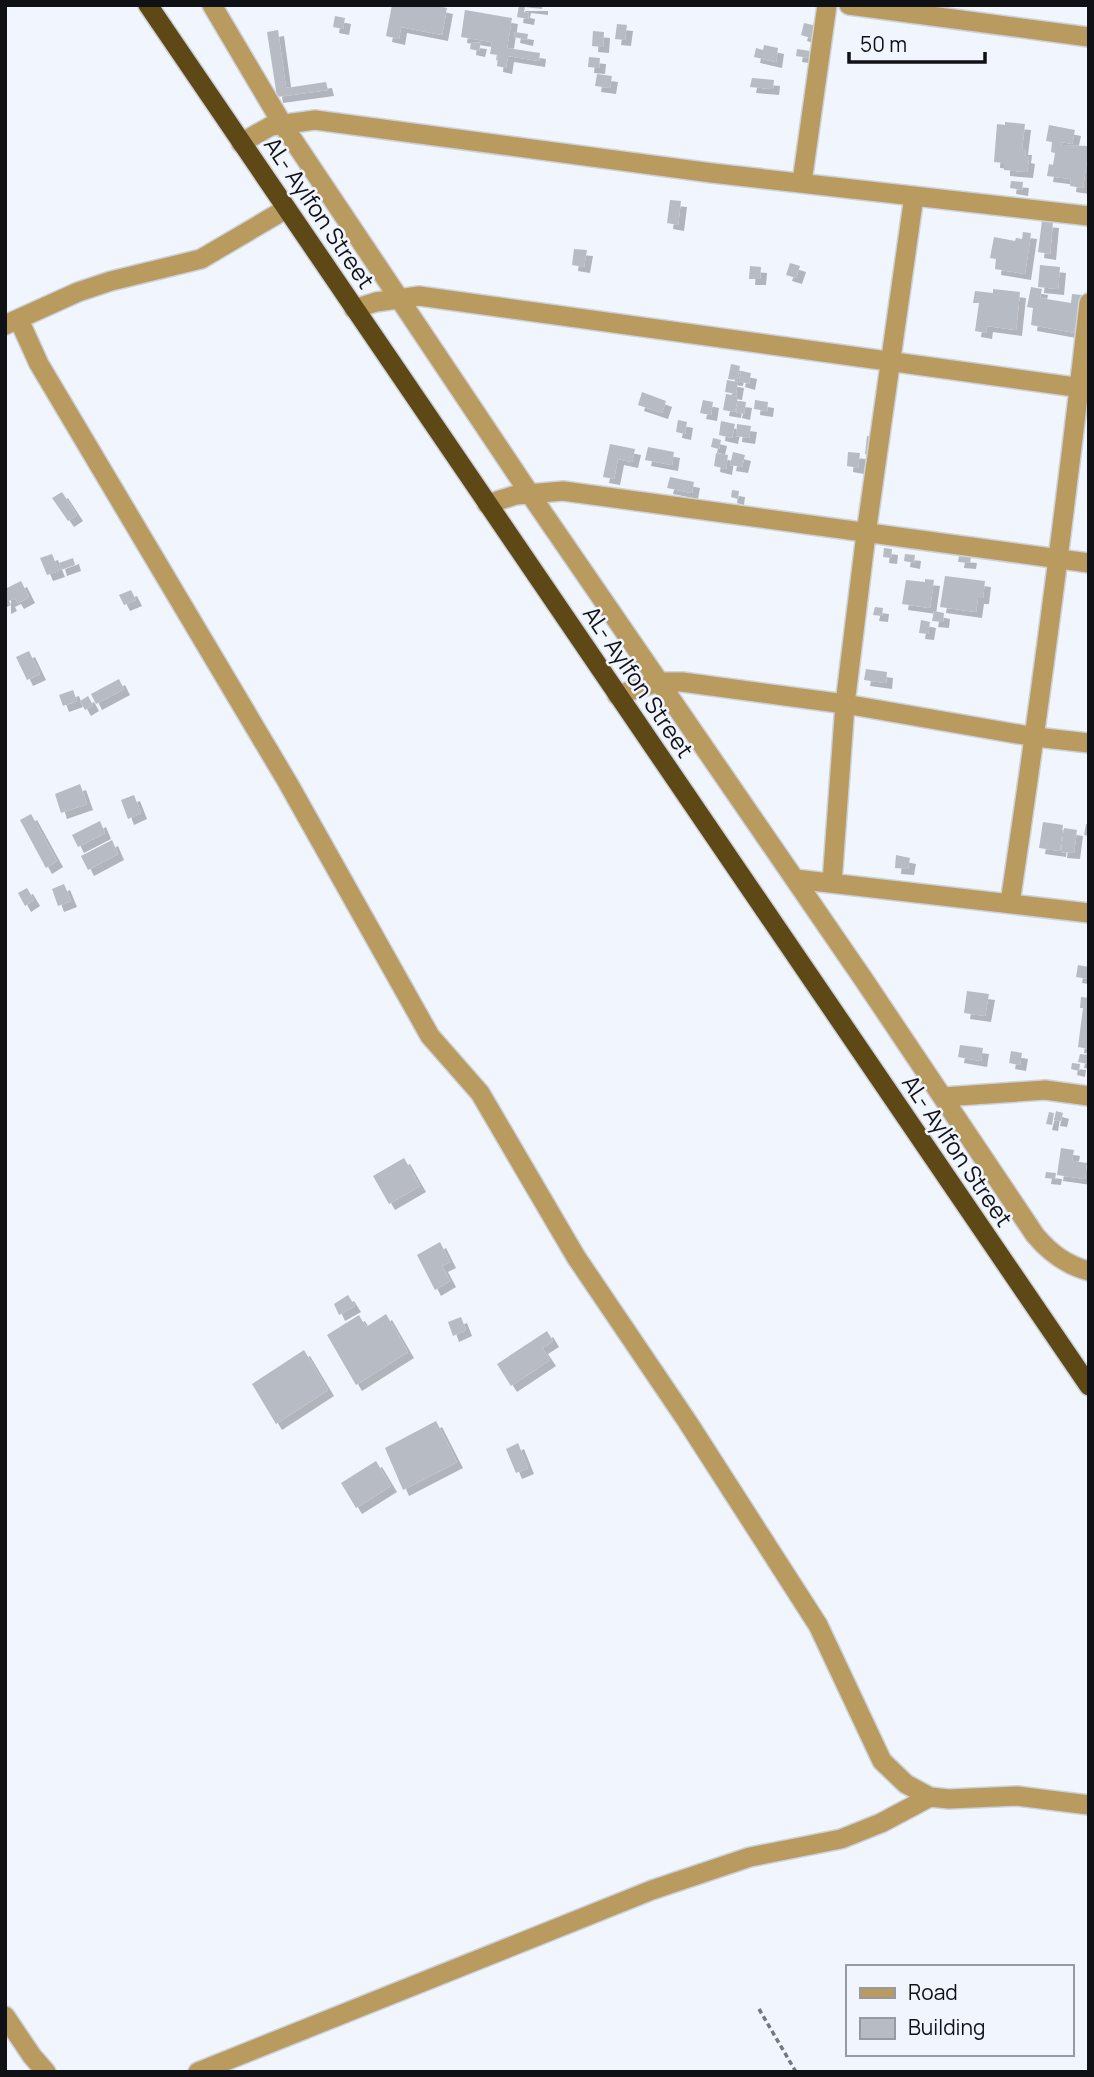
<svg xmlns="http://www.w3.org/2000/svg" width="1094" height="2077" viewBox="0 0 1094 2077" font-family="Manrope,sans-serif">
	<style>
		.building { fill: #b7bbc3; filter: url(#shadow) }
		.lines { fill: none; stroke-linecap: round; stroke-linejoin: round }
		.minor-casing { stroke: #cdd1d9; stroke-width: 22 }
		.trunk-casing { stroke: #cdd1d9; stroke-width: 22 }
		.path { stroke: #76787e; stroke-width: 3.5; stroke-dasharray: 5 3.5; stroke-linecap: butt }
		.minor { stroke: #b99a5f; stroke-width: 19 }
		.trunk { stroke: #5e4816; stroke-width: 19 }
		.labels { text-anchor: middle; stroke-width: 5; stroke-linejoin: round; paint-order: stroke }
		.street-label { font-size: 23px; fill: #101114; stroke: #f1f5fe }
	</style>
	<defs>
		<filter id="shadow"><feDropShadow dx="6" dy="6" stdDeviation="0" flood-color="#0004"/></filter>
	</defs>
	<rect width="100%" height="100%" fill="#f1f5fe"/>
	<path class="building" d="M392,5H433L447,8L442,35L401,27L399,39L386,36Z
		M519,5H542V9L525,7L524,12L529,13L528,19L517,17Z
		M465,10L512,18L507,48L540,53L539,61L508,56L506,68L497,66L498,55L490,54L492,42L461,37Z
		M335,16L345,18L343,29L333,27Z
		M804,23L817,26L814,39L801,35Z
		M617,24L627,25L625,40L615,39Z
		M278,30L286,88L326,82L328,90L277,97L267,32Z
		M593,31L604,32L603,47L592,46Z
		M515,32L528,34L527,40L514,37Z
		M471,42L481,43L479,51L470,49Z
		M764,45L778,48L776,62L754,57L756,48L763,50Z
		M797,49L810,51L809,58L796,56Z
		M589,57L600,58L599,68L588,67Z
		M597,74L612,76L610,88L595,86Z
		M752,78L774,80L773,89L750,87Z
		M1005,122L1025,124L1022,149H1026L1025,157L1029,158L1027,172L1004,170V163L994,162L997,124L1005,125Z
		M1049,125L1075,130L1072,144L1062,142L1061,145L1089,146L1083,188L1070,186L1071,179L1047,176L1049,164L1053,165L1055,153L1051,152L1052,142L1046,141Z
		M1011,181L1023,182L1022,190L1010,188Z
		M670,200L681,201L678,225L667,223Z
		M1042,221L1053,222L1050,254L1038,252Z
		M1023,232L1031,233L1025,274L995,269L996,259L990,258L994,237L1015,241L1016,238L1022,239Z
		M574,249L587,250L584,267L572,265Z
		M790,263L800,266L796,278L786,275Z
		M1040,265L1060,267L1058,289L1038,287Z
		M750,266L761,267L760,279H749Z
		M1031,287L1042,289L1040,298L1071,303L1072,294L1082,295L1076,333L1031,325L1033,308L1027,307Z
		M993,289L1020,292L1016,330L987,326L986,333L975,331L979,303H973L975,291L993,293Z
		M731,364L740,366L737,380L728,379Z
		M741,371L751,373L749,384L739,381Z
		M727,380L738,382L736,394L725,392Z
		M642,392L666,401L662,413L638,405Z
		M726,394L738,396L735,412L723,410Z
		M703,400L713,402L711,415L700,413Z
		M755,400L768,402L767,411L754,409Z
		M739,401L746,402L744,414L736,412Z
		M678,420L687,422L685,434L676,432Z
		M721,421L735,424L732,438L719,435Z
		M737,424L751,426L749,438L736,436Z
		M867,436L874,437L872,455L865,454Z
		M713,438L721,440L719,449L711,447Z
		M610,444L635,449L632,462L618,459L614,479L603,477Z
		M648,447L674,452L672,465L645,460Z
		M733,452L745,455L742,467L730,465Z
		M848,452L860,453L858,468L847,466Z
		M716,453L728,455L726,469L714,466Z
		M670,477L694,482L692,493L667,488Z
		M732,490L739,491L738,499L731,497Z
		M62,492L77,515L68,521L52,498Z
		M884,548L892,549L891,558L883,557Z
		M52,554L59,571L47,575L40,558Z
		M905,554L915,555L914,563L904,561Z
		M959,556L971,557L970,563L958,562Z
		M73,558L75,565L61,570L59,563Z
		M945,576L985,581L983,598H978L976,612L940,607Z
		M925,579L934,580L930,608L902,604L906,580L925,582Z
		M21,581L29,597L18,603L15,598L9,601L11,605L5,608V589Z
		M131,590L136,600L124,605L119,595Z
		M875,607L883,608L882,616L873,615Z
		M934,611L944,613L943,622L932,621Z
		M921,620L930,622L928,634L919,633Z
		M29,651L40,674L27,680L16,657Z
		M866,669L887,672L886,683L864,680Z
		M119,679L124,689L96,704L91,694Z
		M73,690L77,701L63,706L59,695Z
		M88,696L93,705L85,710L80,701Z
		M80,784L87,804L61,813L55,794Z
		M134,795L141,813L128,819L121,800Z
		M31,814L57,861L46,868L20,820Z
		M100,821L105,833L78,847L72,835Z
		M1043,822L1063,825L1060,851L1039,848Z
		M1086,824H1089V836L1084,835Z
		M1064,828L1077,830L1074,853L1061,852Z
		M112,840L118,854L88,870L81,856Z
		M896,855L910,858L908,869L895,868Z
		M64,884L71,901L58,906L52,889Z
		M27,888L34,900L25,906L18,893Z
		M1078,965L1089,967V979L1076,977Z
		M967,991L989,994L985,1016L964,1013Z
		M1081,997L1089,998V1049L1078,1047L1083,1008H1080Z
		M960,1045L983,1048L981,1061L958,1057Z
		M1011,1051L1022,1053L1020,1065L1009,1063Z
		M1080,1054L1089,1055L1088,1064L1078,1062Z
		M1072,1063L1080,1064L1079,1071L1071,1069Z
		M1056,1111L1063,1113L1061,1121L1054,1120Z
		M1049,1112L1054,1113L1052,1125L1046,1124Z
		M1061,1148L1074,1150L1072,1161L1087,1163L1085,1179L1057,1175Z
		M404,1158L420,1186L389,1204L373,1176Z
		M1046,1172L1056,1173L1055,1179L1045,1178Z
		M440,1242L450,1262L442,1266L450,1281L435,1290L417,1255Z
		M348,1295L355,1306L339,1315L334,1304Z
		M386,1314L408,1352L356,1385L327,1335L359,1315L366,1327Z
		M461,1317L466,1330L453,1336L448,1322Z
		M547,1331L553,1341L542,1348L550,1360L511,1386L497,1364Z
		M304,1350L328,1390L276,1424L252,1384Z
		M436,1421L457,1462L403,1490L385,1448Z
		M518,1443L528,1468L516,1473L506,1449Z
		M376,1461L391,1486L356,1508L341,1483Z"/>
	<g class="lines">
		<defs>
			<path id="minor" d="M212,5L283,125L530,494L864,980L1035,1235C1050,1253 1066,1265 1089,1271
				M849,5L1089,37
				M241,143L271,126L315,120L712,173L1089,216
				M802,182L827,5
				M354,309L376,302L419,296L1089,389
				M19,320L39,364L288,783L430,1036L480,1093L576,1257L687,1421L818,1625L882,1761L906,1784L930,1797L949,1799L1017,1796L1089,1805
				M5,325L78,292L111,281L201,259L286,209
				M487,504L516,495L563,491L1089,563
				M617,695L659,682H682L845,704L1035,737L1089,743
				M795,879L1089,913
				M832,883L845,704L866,534L914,196
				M1010,903C1040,704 1066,504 1089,303
				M943,1097L1045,1090L1089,1096
				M5,2016L32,2056L46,2072
				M198,2072L652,1890L750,1857L841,1839L881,1823L930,1797"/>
			<path id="trunk" d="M148,5L1089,1386"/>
		</defs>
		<use href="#minor" class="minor-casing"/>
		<use href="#trunk" class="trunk-casing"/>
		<path class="path" d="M759,2009L796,2072"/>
		<use href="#minor" class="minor"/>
		<use href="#trunk" class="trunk"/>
	</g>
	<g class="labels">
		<g class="street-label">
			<text transform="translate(319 213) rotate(56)" y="8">AL- Aylfon Street</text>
			<text transform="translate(638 682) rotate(56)" y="8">AL- Aylfon Street</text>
			<text transform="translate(957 1151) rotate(56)" y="8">AL- Aylfon Street</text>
		</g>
	</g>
	<rect width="1094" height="2077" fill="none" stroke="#101114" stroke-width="14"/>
	<rect x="846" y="1965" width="228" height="91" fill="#f1f5fe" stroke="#979aa0" stroke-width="2"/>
	<rect x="860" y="1988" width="35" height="10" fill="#b99a5f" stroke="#979aa0" stroke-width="2"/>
	<text x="908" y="2000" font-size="21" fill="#101114">Road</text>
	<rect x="860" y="2018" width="35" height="21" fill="#b7bbc3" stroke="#979aa0" stroke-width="2"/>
	<text x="908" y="2035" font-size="21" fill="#101114">Building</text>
	<path d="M849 52v10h136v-10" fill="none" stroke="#101114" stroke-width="3.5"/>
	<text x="860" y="52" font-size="21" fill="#101114" stroke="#f1f5fe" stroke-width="5" paint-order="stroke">50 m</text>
</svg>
